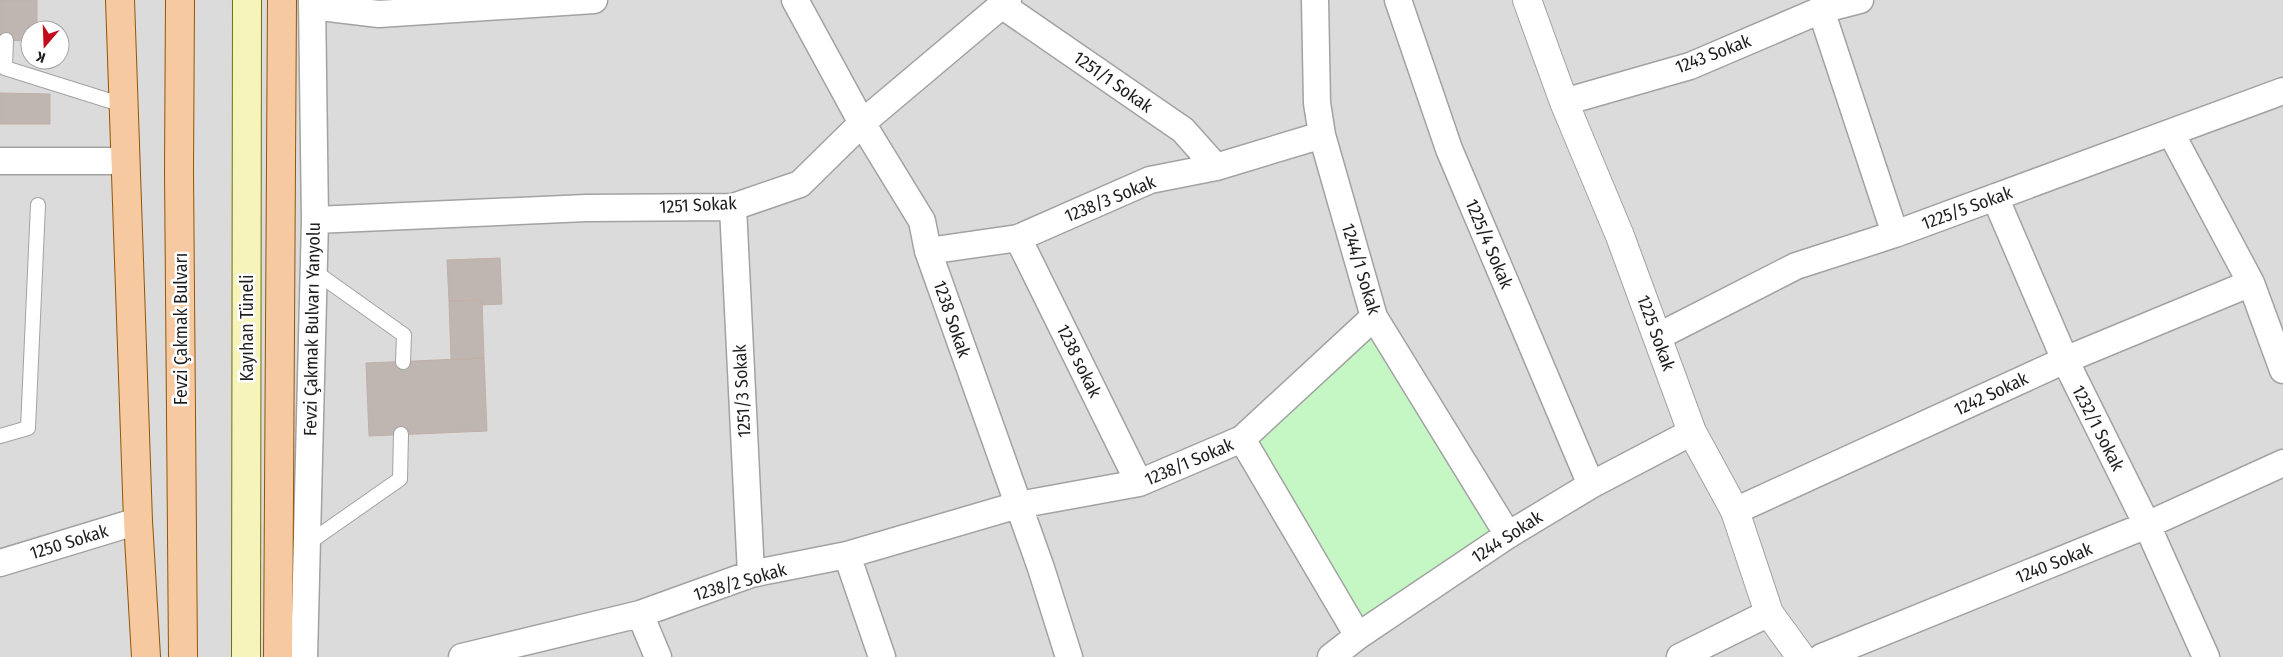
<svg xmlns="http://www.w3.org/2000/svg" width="2283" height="657" viewBox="0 0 2283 657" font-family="'Fira Sans Condensed',sans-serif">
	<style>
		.residential { fill: #dcdbdb; fill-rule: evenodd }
		.park { fill: #c5f7c4 }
		.building { fill: #bfb6b1; stroke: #c0b0a8 }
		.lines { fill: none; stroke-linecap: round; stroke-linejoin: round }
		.service-casing { stroke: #a2a2a2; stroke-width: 16 }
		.minor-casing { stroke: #a2a2a2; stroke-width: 29 }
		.tertiary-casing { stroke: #a2a2a2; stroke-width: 30 }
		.secondary-casing { stroke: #70710a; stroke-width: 30 }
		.primary-casing { stroke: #925607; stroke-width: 30 }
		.service { stroke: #fff; stroke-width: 14 }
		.minor { stroke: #fff; stroke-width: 26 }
		.tertiary { stroke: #fff; stroke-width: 28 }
		.secondary { stroke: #f6f3bb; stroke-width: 28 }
		.primary { stroke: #f7c9a1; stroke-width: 28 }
		.labels { text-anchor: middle; stroke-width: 5; stroke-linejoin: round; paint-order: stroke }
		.street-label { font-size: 18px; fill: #1e1e1e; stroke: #fff }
	</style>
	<rect width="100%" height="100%" fill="#efeae5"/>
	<path class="residential" d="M0,0H2283V657H0ZM30,30H60V60H30Z"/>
	<path class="park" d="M1374,317L1508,535L1358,636L1242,439Z"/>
	<path class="building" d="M0,0H37V30H30V41L0,40Z
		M0,93L50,94V124H0Z
		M500,258L502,304L482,305V300L449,301L447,260Z
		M482,300L484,358L451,360L449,301Z
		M484,358L487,431L369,436L366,363Z"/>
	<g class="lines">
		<defs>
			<path id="service" d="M6,40L5,68L123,105
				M314,271L404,335L403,362
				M0,436L28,428L38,205
				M307,544L400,479L401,434"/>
			<path id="minor" d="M795,0L862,123L922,221L928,251L1041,568L1069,657
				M1315,0L1317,103L1322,135L1374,317L1508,535
				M1398,0L1449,149L1591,485
				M312,6L379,14L594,0
				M1003,6L1183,130L1216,167
				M1821,10L1895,234
				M1564,102L1690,66L1821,10L1860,0
				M2171,133L2251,283L2283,370
				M0,161H124
				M1995,197L2065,360L2147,525L2206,657
				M733,207L751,574
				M315,220L586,208L733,207L800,184L862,123L1008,0
				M1018,238L1139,483
				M928,251L1018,238L1150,180L1216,167L1322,135
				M1657,337L1796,266L1895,234L2283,91
				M1242,439L1358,636
				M1735,511L2065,360L2251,283
				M847,555L882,657
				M0,563L138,521
				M640,614L658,657
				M304,657L315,220L312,0
				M462,657L640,614L751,574L847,555L1018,505L1139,483L1242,439L1374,317
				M1331,657L1358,636L1508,535L1591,485L1692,432
				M1680,657L1769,613
				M1822,657L2147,525L2283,463"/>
			<path id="tertiary" d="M1527,0L1564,102L1620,236L1692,432L1735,511L1769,613L1801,657"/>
			<path id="secondary" d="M246,657L247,0"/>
			<path id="primary" d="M120,0L138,521L146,657
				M180,0L179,171L183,657
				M278,657L282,0"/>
		</defs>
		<use href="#service" class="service-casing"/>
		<use href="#minor" class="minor-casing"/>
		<use href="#tertiary" class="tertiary-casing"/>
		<use href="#secondary" class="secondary-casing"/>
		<use href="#primary" class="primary-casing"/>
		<use href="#service" class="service"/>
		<use href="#minor" class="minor"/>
		<use href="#tertiary" class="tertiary"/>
		<use href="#secondary" class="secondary"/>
		<use href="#primary" class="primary"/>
	</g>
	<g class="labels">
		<g class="street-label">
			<text transform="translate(1713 54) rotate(-21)" y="6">1243 Sokak</text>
			<text transform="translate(1113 82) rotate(35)" y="6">1251/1 Sokak</text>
			<text transform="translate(1110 199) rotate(-22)" y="6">1238/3 Sokak</text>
			<text transform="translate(698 205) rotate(-3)" y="6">1251 Sokak</text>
			<text transform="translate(1967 208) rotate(-20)" y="6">1225/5 Sokak</text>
			<text transform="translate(1489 244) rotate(67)" y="6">1225/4 Sokak</text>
			<text transform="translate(1361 269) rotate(73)" y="6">1244/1 Sokak</text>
			<text transform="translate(952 319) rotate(71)" y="6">1238 Sokak</text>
			<text transform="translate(247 328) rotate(-90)" y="6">Kayıhan Tüneli</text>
			<text transform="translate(181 329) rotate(-90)" y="6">Fevzi Çakmak Bulvarı</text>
			<text transform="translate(312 329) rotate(-89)" y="6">Fevzi Çakmak Bulvarı Yanyolu</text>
			<text transform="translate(1656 333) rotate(70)" y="6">1225 Sokak</text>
			<text transform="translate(1079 361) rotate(64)" y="6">1238 sokak</text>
			<text transform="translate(742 391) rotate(-93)" y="6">1251/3 Sokak</text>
			<text transform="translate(1991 394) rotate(-25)" y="6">1242 Sokak</text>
			<text transform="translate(2098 428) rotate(63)" y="6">1232/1 Sokak</text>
			<text transform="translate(1189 462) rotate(-23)" y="6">1238/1 Sokak</text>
			<text transform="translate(1507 537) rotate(-33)" y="6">1244 Sokak</text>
			<text transform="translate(69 542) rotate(-17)" y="6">1250 Sokak</text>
			<text transform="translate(2054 563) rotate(-22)" y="6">1240 Sokak</text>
			<text transform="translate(740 582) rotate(-16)" y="6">1238/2 Sokak</text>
		</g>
	</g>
	<g transform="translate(45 45) rotate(199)"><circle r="24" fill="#ffffff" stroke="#a5a5a5"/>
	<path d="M0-4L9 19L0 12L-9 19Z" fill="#c3091c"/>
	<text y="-8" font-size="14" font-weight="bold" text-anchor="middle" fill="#1e1e1e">K</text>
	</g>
</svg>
